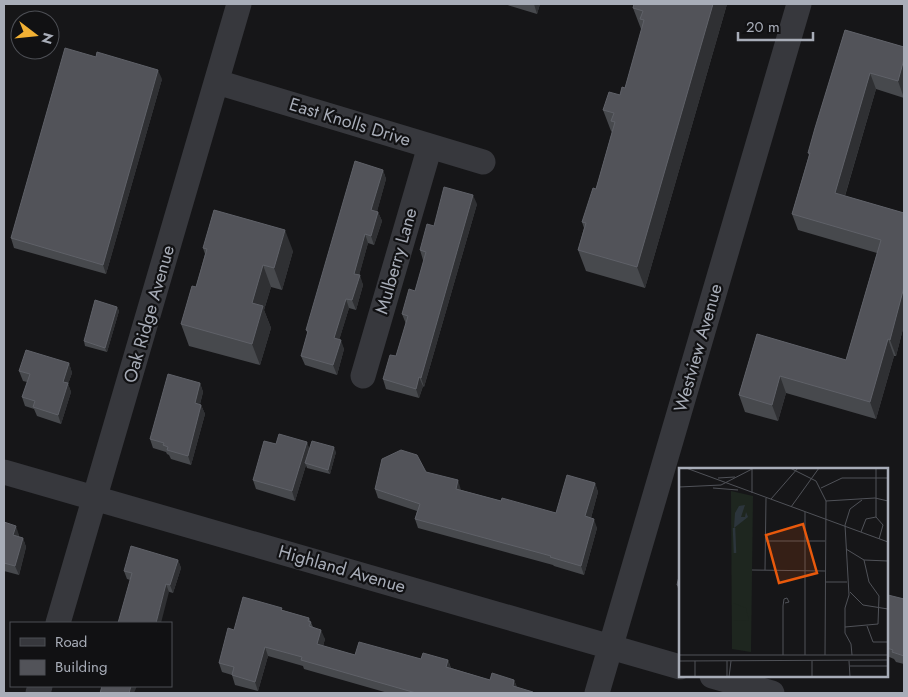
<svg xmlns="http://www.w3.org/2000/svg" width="908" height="697" viewBox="0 0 908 697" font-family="Jost,sans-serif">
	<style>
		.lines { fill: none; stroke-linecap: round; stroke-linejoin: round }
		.minor { stroke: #37383d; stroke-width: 25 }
		.wall { fill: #47494d }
		.shaded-wall { fill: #2f3033 }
		.building { fill: #525359; stroke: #5f6168 }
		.labels { text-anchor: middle; stroke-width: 4.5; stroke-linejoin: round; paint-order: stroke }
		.street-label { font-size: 18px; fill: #a8adb8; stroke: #111113 }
		.inset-river { fill: none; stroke: #2c353c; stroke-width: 2.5 }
		.inset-road { fill: none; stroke: #505258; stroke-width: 1 }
		.view { fill: #e8590c; fill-opacity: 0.15; stroke: #e8590c; stroke-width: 2.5 }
		.inset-edge { fill: none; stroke: #a8adb8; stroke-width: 2.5 }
	</style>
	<rect width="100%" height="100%" fill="#161618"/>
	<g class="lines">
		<path class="minor" d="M217,82L483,162
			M363,376L430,146
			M4,472L680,667
			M58,623L239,4
			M712,676L772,693
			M38,693L40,686
			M597,693L799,4"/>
	</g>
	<path class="wall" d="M504,4H540L537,14Z
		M634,4H727L645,288L586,271L578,250L584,228L582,222L596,189L612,132L611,131L603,110L620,95L625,88L642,29H641L633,8Z
		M845,30L904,47V98L876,89L845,196L904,213V325L896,356H894L876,419L786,393L778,421L745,412L739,395L757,334L846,360L877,253L798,230L792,214L809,155L808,153Z
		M162,79L106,274L14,248L11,238Z
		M383,170L386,179L377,211L378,212L382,221L374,245L368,243L359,275L363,285L356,310L349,308L339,340L344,349L337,375L305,365L301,356L308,334L306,330Z
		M477,204L424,387L423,386L419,398L386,389L383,379L396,356L406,324L402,314L415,291L424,260H423L420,250L434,226Z
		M203,248L293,251L282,290L271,287L264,310L271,328L260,365L189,346L181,324L196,287L205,254Z
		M117,307L119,311L107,352L85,346L84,341Z
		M69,363L72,373L68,384L71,392L61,424L37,416L34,409L25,406L22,397L27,382L23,381L19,371Z
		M200,383L203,392L200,404L201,405L205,414L191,465L171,459L169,455L167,454L166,452L153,448L150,439Z
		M307,442L309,449L336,452L330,474L307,468L306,465L295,501L256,489L253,480L276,444Z
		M426,472L461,490L501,501L556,513L595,483L598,492L591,518L597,528L584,575L554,566L553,565L418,528L415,519L417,511L378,498L375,489Z
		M4,522L19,535L18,537L23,538L26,547L19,575L4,571Z
		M178,560L181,568L173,593L127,579L124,571Z
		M680,572V595L677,585Z
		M904,599V664L896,662L894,659L887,656V600Z
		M282,608V610L309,618L313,627L325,639L323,646L355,655L421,659L448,660L451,668L490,680H514L517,688L533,692V693H388L304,669L303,666L268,656L258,691L235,685L232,675L222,672L219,663L234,630Z"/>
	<path class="shaded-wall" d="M534,4H540L537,14Z
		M713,4H727L645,288L637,267Z
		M904,59V98L898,81Z
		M158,70L162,79L106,274L103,265Z
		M870,73L876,89L841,209L835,193Z
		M383,170L386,179L375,219L371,210Z
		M473,195L477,204L424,387L421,378Z
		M378,212L382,221L374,245L371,236Z
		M285,230L293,251L282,290L274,268Z
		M365,234L368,243L357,283L354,274Z
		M263,265L271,287L264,310L271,328L260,365L252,344V303Z
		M360,275L363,285L356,310L352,300Z
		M904,287V325L896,356L890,340Z
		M346,299L349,308L337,347L334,338Z
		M117,307L119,311L107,352L105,348Z
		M888,339L894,356L876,419L870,402Z
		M341,340L344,349L337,375L333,365Z
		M69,363L72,373L68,384L71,392L61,424L58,415L63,382Z
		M780,376L786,393L778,421L772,405Z
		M419,377L423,386L419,398L416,389Z
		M200,383L203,392L198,412L195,403Z
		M201,405L205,414L191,465L188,456Z
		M307,442L310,451L305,463L306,465L295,501L292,491Z
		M334,447L336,452L330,474L328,470Z
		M458,480L461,490L459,498L456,489Z
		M595,483L598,492L589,525L585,516Z
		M594,519L597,528L584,575L581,566Z
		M16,526L19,535L16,544L13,535Z
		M23,538L26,547L19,575L15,566Z
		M178,560L181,568L173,593L170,585Z
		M166,584L169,592L161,623H156Z
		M321,630L325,639L321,653L317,644Z
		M265,647L268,656L258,691L255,682Z
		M448,660L451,669L446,667Z
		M514,680L518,689L513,686Z
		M131,686H137L134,693H129Z"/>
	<path class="building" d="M634,4H713L637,267L578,250L586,223L582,222L593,188L596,189L615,122L611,121L614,113L603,110L609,92L620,95L622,87L625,88L644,20L640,19L643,11L633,8Z
		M845,30L904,47V59L898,81L870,73L835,193L904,213V287L890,340L888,339L870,402L780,376L772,405L739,395L757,334L846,360L881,240L792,214L810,153H808L815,128Z
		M65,48L96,57L97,52L158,70L103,265L11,238Z
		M355,161L383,170L371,210L378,212L371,236L365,234L354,274L360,275L352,300L346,299L334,338L341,340L333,365L301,356L308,331L306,330Z
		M444,187L473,195L421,378L419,377L416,389L383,379L390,355L396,356L408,316L402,314L409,289L415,291L426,252L420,250L427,224L434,226Z
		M214,210L285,230L274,268L263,265L252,303L263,306L252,344L181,324L192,286L196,287L207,249L203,248Z
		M95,300L117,307L105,348L84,341Z
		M26,350L69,363L63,382L68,383L58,415L33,407L35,401L22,397L30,374L19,371Z
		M168,374L200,383L195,403L201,405L188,456L167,450L168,447L163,445L164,443L150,439Z
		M279,434L307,442L292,491L253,480L264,441L276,444Z
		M312,441L334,447L328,470L305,463Z
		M401,450L417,455L426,472L458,480L456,489L501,501L502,498L556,513L567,475L595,483L585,516L594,519L581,566L550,557L551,556L415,519L420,504L375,489L382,459Z
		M4,522L16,526L13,535L23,538L15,566L4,563Z
		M131,546L178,560L170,585L166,584L156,623H118L132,573L124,571Z
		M680,572V588V586L677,585Z
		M888,595L904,599V656L892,652L893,650L887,648V600Z
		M243,597L282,608L281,610L309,618L308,621L311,622L309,626L321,630L317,644L355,655L359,642L421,659L423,653L448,660L446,667L490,680L492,673L514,680L513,686L533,692L532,693H416L301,660L302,657L265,647L255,682L232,675L234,667L219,663L228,628L234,630Z
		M102,686H131L129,693H100Z"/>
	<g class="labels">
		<g class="street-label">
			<text transform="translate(350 122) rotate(17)" y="6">East Knolls Drive</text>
			<text transform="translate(396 261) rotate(-74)" y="6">Mulberry Lane</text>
			<text transform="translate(149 314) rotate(-74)" y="6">Oak Ridge Avenue</text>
			<text transform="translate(698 348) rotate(-74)" y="6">Westview Avenue</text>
			<text transform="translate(342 569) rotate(16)" y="6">Highland Avenue</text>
		</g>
	</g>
	<g transform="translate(679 468)">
		<rect width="209" height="209" fill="#161618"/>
		<path d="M52,23L74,28L72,184L53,181Z" fill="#1e261f"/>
		<path d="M54,135L67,140L70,153L54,152Z" fill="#1e261f"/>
		<path d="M66,37L62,49H66L67,44L69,49L55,60L56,45L60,38Z" fill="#2c353c"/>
		<path class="inset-river" d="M55,60L56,85"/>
		<path class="inset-road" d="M7,0L209,74M111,0L137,13L147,33L146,187M73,1V25M39,10L56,9M0,19L42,17L75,0M34,20L59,22M142,20L163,10H209M92,31L119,0M147,33L196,30L209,33M112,39L140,0M197,49V0M197,49L204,57L200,71M182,64L187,51L197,49M87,73H146M167,81L185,92L209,93M73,102L146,103M86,102L87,30M146,114H168M171,124L184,137L209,141M188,158L194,174H209M166,159L199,156L200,128L190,114L185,92M0,187H209M104,187V138L105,131L108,130L110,134L106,135M126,187V44M173,187L172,176L166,165V140L170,127L166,57L171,41L183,32M0,193L209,192M16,193V209M170,193L171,209M171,198H209M48,209V193M50,209L52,193M133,209V193"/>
		<path class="view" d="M124,56L138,105L100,115L87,67Z"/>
		<rect width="209" height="209" class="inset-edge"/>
	</g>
	<rect width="908" height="697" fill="none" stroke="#a8adb8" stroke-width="10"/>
	<rect x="10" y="622" width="162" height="65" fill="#111113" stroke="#4d4f55"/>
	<rect x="20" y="638" width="25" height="8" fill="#37383d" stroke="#4d4f55"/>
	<text x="55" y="647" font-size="15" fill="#a8adb8">Road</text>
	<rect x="20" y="660" width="25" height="15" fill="#525359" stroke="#4d4f55"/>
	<text x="55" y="672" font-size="15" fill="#a8adb8">Building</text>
	<g transform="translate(35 35) rotate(106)"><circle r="24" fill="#111113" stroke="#4d4f55"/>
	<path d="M0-4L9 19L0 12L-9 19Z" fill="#f2b134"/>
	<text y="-8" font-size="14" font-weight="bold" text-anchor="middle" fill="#a8adb8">N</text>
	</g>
	<path d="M738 32v8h75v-8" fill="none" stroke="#a8adb8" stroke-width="2.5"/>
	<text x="746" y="32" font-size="15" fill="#a8adb8" stroke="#111113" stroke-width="4" paint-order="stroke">20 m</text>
</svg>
